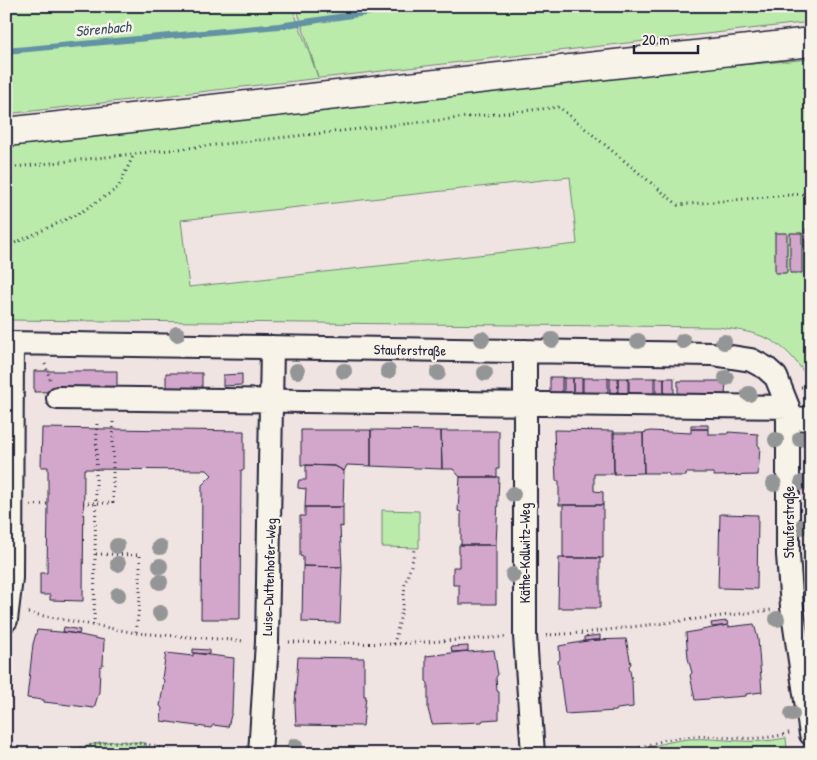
<svg xmlns="http://www.w3.org/2000/svg" width="817" height="760" viewBox="0 0 817 760" font-family="'Patrick Hand',sans-serif">
	<style>
		.green { fill: #bbebab; stroke: #6e8673; fill-rule: evenodd }
		.lines { fill: none; stroke-linecap: round; stroke-linejoin: round }
		.stream { stroke: #6292a3; stroke-width: 6 }
		.building { fill: #d2a7cb; stroke: #22223b }
		.street-casing { stroke: #22223b; stroke-width: 26 }
		.secondary-casing { stroke: #22223b; stroke-width: 31 }
		.path { stroke: #22223b; stroke-width: 3; stroke-dasharray: 1 4; stroke-linecap: butt }
		.street { stroke: #f7f3e8; stroke-width: 22 }
		.secondary { stroke: #f7f3e8; stroke-width: 28 }
		.tree { fill: #949596 }
		.labels { text-anchor: middle; stroke-width: 5; stroke-linejoin: round; paint-order: stroke }
		.street-label { font-size: 14px; fill: #22223b; stroke: #f7f3e8 }
		.water-label { font-size: 15px; font-style: italic; fill: #3d5166; stroke: #f7f3e8 }
	</style>
	<rect width="100%" height="100%" fill="#f0e4e2"/>
	<filter id="ink" filterUnits="userSpaceOnUse"><feTurbulence type="fractalNoise" baseFrequency=".02" numOctaves="2"/><feDisplacementMap in="SourceGraphic" scale="10" xChannelSelector="R" yChannelSelector="G"/><feConvolveMatrix kernelMatrix="1 2 1 2 8 2 1 2 1" color-interpolation-filters="sRGB"/></filter>
	<g filter="url(#ink)">
		<path class="green" d="M6,6H292L318,77L296,6H811V22L6,114Z
			M811,59V379H808C784,339 763,333 718,327L6,320V144L635,74ZM570,177L577,244L189,287L181,220Z
			M382,510L419,511V548L382,547Z
			M786,738L787,748L774,754H629C649,747 668,741 689,739C724,737 748,746 786,738Z
			M115,741L146,743L148,754H61L94,744Z"/>
		<g class="lines">
			<path class="stream" d="M6,51L279,26L411,6"/>
		</g>
		<path class="building" d="M805,229H811V276H805Z
			M775,233H787V273H775Z
			M790,233H802V273H790Z
			M34,371H117V391L34,392Z
			M166,373H202V392L166,391Z
			M242,374V385L223,386V375Z
			M550,377H564V394H550Z
			M562,378H573V394H562Z
			M573,378H583V394H573Z
			M582,378H610V394H582Z
			M608,378H618V394H608Z
			M618,378H629V394H618Z
			M628,378H656V395L628,394Z
			M654,378H664V394L654,395Z
			M664,378H674V394H664Z
			M678,381H726L725,395H678Z
			M691,425H708V429H691Z
			M42,428L244,431V470H241L240,619H201L202,485L212,475L207,470L84,469L83,601L50,600V595H40V573H47L48,504V467H41Z
			M691,429H708V434H728V432L758,434V445L760,447L758,475L714,476V473H686V476H670L668,473H644L643,433L650,431L691,433Z
			M301,430H371V466L347,465L344,471L335,466L301,465Z
			M371,430L441,431L442,469L371,466Z
			M554,430L614,431V474H594V491L603,492V505H559V481H556Z
			M441,431H499V469H497V477H460L453,469H442Z
			M613,433H643L644,473L614,474Z
			M306,465L335,466L344,471L343,507H305L306,489L298,488V484L299,480H306Z
			M460,477H499L496,545H461V512L458,511Z
			M563,505H603V558H563Z
			M305,507H343V527L340,526L342,567L303,566V557L300,556V516H305Z
			M720,514L758,515L757,589L718,588Z
			M459,545H496V604H459V585H453V567H459Z
			M559,558H600V608H558Z
			M303,566L342,567L340,623L302,622Z
			M727,621L728,625L712,627L711,623Z
			M754,624L758,639L762,692L746,694V696L695,700L690,675L692,673L688,658L686,633L728,625V627Z
			M64,627L80,630L79,634L63,632Z
			M37,630L71,633L104,640L103,665L100,667L99,692L94,708L44,702V700L27,698L33,644Z
			M600,635V640L584,641V637Z
			M626,639L631,664L629,666L632,681L633,707L617,709L616,711L565,714L558,661L560,659L559,646L592,640Z
			M468,646V651L452,652L451,647Z
			M193,649L209,650V654L193,653Z
			M494,650L498,675L496,677L497,691L499,692V719L483,720L482,722L432,724L428,709V683L426,681V656L468,651V652Z
			M166,653L193,656V653L234,658L232,711L228,727L213,725L211,728L161,721L162,708L160,706L164,680L162,678Z
			M298,657L364,658V696H366L363,726L296,725L295,704Z"/>
		<g class="lines">
			<defs>
				<path id="street" d="M6,343L712,354L751,360L766,368L776,377L788,407V555L792,607L811,734
					M525,351V636L533,754
					M58,398L788,407
					M788,418L811,419
					M6,620L11,578L12,343
					M260,754L267,642L272,347"/>
				<path id="secondary" d="M6,132L811,42"/>
			</defs>
			<use href="#street" class="street-casing"/>
			<use href="#secondary" class="secondary-casing"/>
			<path class="path" d="M6,168L559,107L678,205L811,193
				M6,247L78,214L118,188L134,154
				M45,364L50,379
				M801,387L811,386
				M83,503H113V420
				M31,505L48,504
				M96,554L140,555V598L136,633
				M28,613L136,633L245,641
				M94,625L97,420
				M546,635L582,633L771,610
				M289,642L394,644L505,637
				M394,644L403,606L405,584L413,559L414,548
				M61,754C106,738 136,738 181,754
				M621,754C647,745 669,737 697,736C730,736 755,743 789,733
				M788,754L796,751"/>
			<use href="#street" class="street"/>
			<use href="#secondary" class="secondary"/>
		</g>
		<g class="tree">
			<circle cx="177" cy="334" r="8"/>
			<circle cx="482" cy="339" r="8"/>
			<circle cx="552" cy="340" r="8"/>
			<circle cx="638" cy="341" r="8"/>
			<circle cx="683" cy="341" r="8"/>
			<circle cx="724" cy="342" r="8"/>
			<circle cx="297" cy="371" r="8"/>
			<circle cx="344" cy="371" r="8"/>
			<circle cx="388" cy="371" r="8"/>
			<circle cx="438" cy="373" r="8"/>
			<circle cx="485" cy="373" r="8"/>
			<circle cx="726" cy="378" r="8"/>
			<circle cx="749" cy="394" r="8"/>
			<circle cx="800" cy="439" r="8"/>
			<circle cx="776" cy="440" r="8"/>
			<circle cx="802" cy="483" r="8"/>
			<circle cx="774" cy="484" r="8"/>
			<circle cx="513" cy="494" r="8"/>
			<circle cx="801" cy="527" r="8"/>
			<circle cx="117" cy="546" r="8"/>
			<circle cx="160" cy="547" r="8"/>
			<circle cx="118" cy="564" r="8"/>
			<circle cx="160" cy="566" r="8"/>
			<circle cx="513" cy="575" r="8"/>
			<circle cx="160" cy="582" r="8"/>
			<circle cx="118" cy="595" r="8"/>
			<circle cx="160" cy="613" r="8"/>
			<circle cx="777" cy="619" r="8"/>
			<circle cx="792" cy="714" r="8"/>
			<circle cx="295" cy="746" r="8"/>
		</g>
	</g>
	<g class="labels">
		<g class="street-label">
			<text transform="translate(410 350) rotate(1)" y="5">Stauferstraße</text>
			<text transform="translate(789 522) rotate(-90)" y="5">Stauferstraße</text>
			<text transform="translate(525 553) rotate(-90)" y="5">Käthe-Kollwitz-Weg</text>
			<text transform="translate(269 577) rotate(-88)" y="5">Luise-Duttenhofer-Weg</text>
		</g>
		<g class="water-label">
			<text transform="translate(103 29) rotate(-5)" y="5">Sörenbach</text>
		</g>
	</g>
	<rect width="817" height="760" fill="none" stroke="#f7f3e8" stroke-width="25"/>
	<rect x="12" y="12" width="792" height="735" fill="none" stroke="#22223b" stroke-width="2" filter="url(#ink)"/>
	<path d="M634 45v8h64v-8" fill="none" stroke="#22223b" stroke-width="2.5"/>
	<text x="642" y="45" font-size="15" fill="#22223b" stroke="#f7f3e8" stroke-width="4" paint-order="stroke">20 m</text>
</svg>
